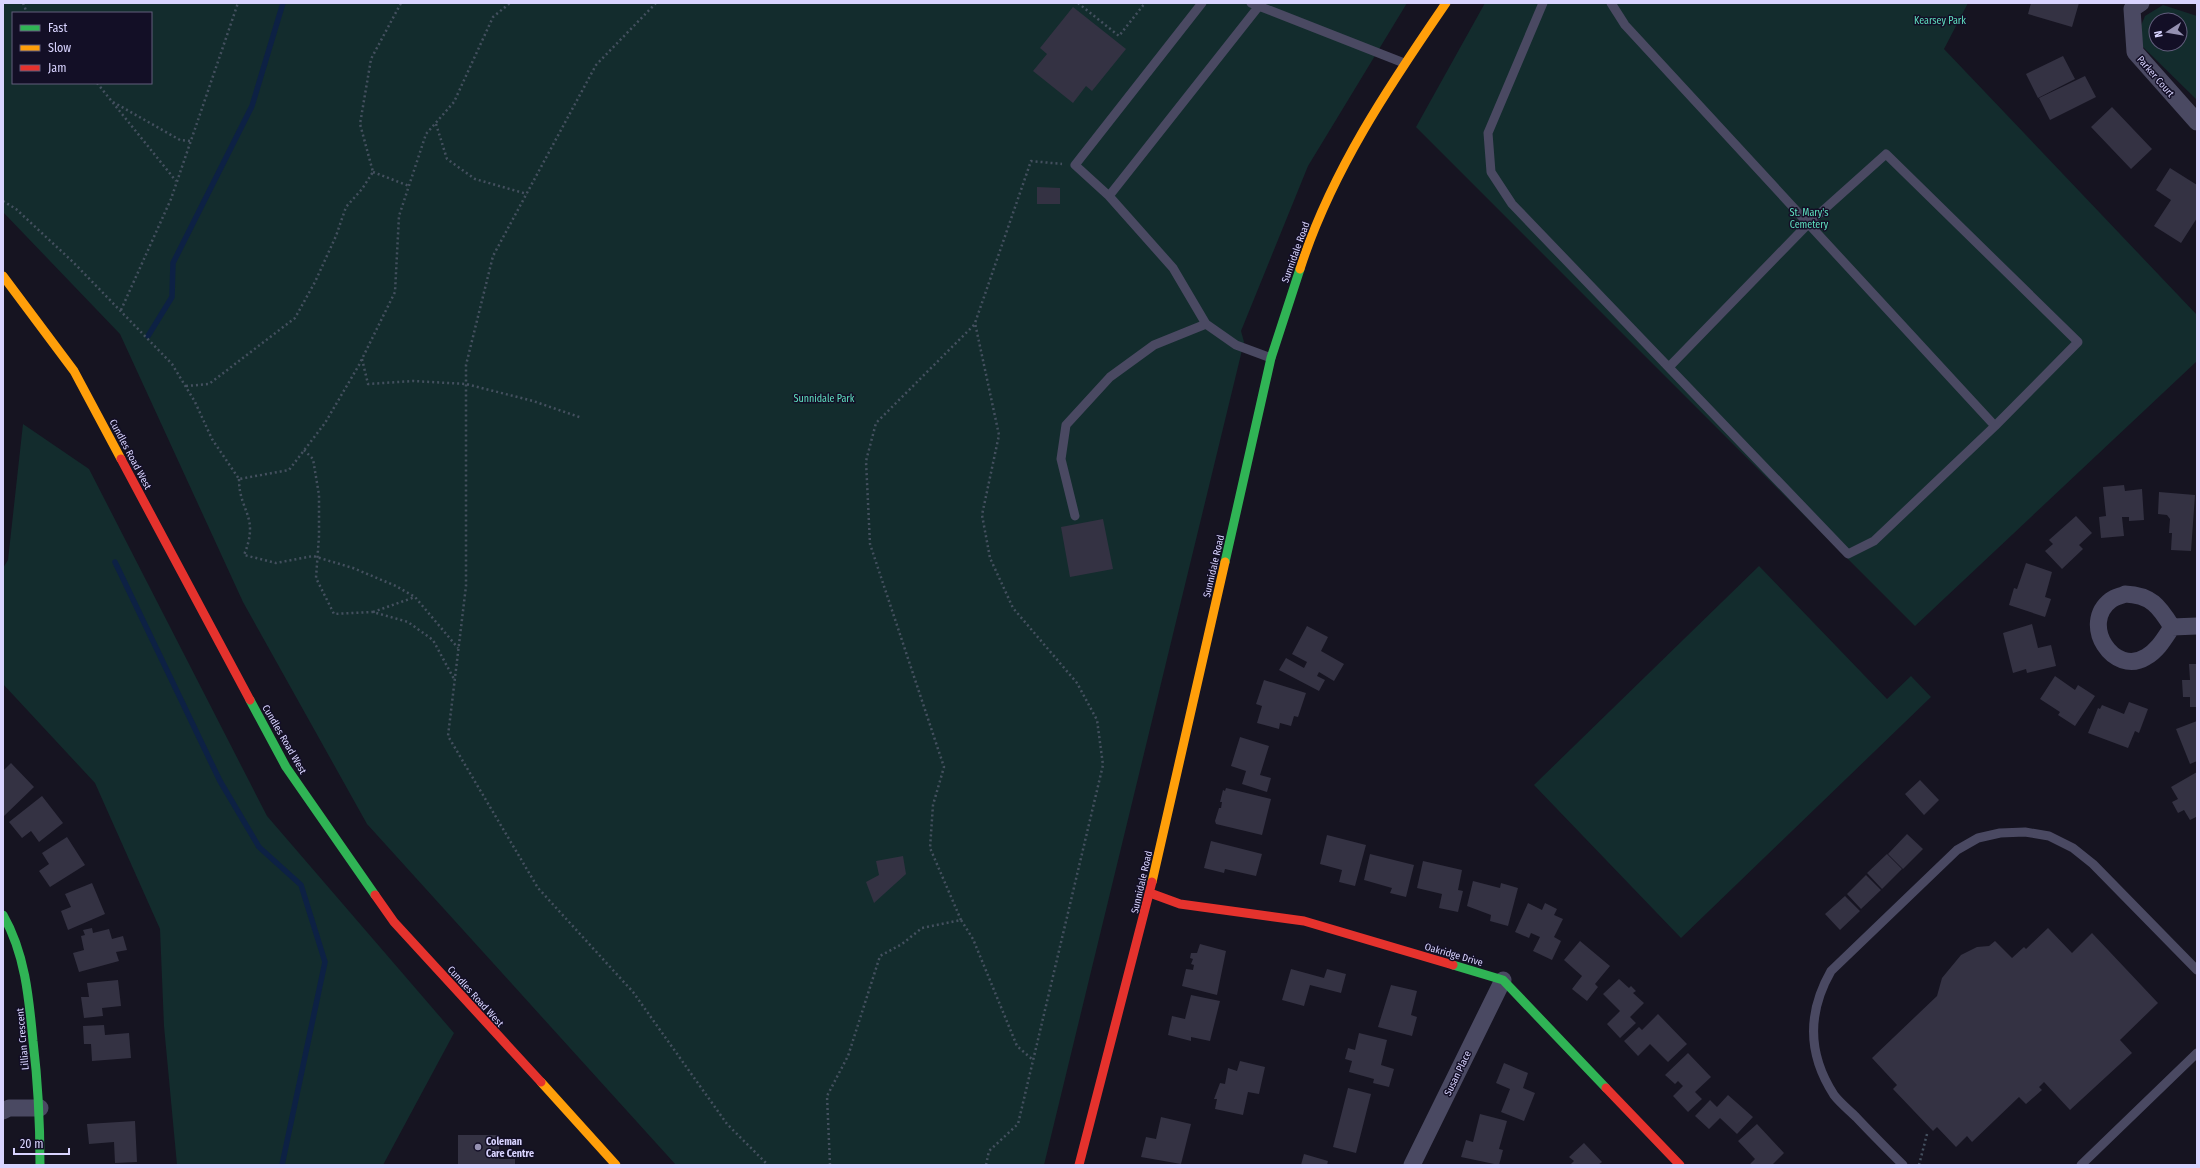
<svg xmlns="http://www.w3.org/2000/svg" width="2200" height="1168" viewBox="0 0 2200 1168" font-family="'Fira Sans Condensed',sans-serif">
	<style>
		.green { fill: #132c2d; fill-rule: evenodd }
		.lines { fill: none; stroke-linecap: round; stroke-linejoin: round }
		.stream { stroke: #0d2144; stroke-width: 5.5 }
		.building { fill: #343243 }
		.path { stroke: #44505f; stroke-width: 2.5; stroke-dasharray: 2 3; stroke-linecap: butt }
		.lane { stroke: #4a4962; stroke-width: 9 }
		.street { stroke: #4a4962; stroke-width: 17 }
		.fast { stroke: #30b455; stroke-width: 9 }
		.slow { stroke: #ff9f0a; stroke-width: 9 }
		.jam { stroke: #e5322d; stroke-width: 9 }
		.poi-dot { fill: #9591b1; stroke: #130f26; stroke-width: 1.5 }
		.labels { text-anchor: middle; stroke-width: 3; stroke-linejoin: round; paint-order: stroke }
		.park-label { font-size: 10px; fill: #5fe0c0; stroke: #130f26 }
		.street-label { font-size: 10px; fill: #d9d4ff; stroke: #130f26 }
		.poi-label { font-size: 10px; font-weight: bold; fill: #d9d4ff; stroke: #130f26; text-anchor: start }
	</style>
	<rect width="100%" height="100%" fill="#161421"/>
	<path class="green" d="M3,3H1407L1308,166L1241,331L1244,342L1044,1165H676L367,824L243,602L120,334L3,212ZM13,13H151V83H13Z
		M1485,3H1968L1944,49L2197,315V361L1915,626L1416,127Z
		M2163,5L2197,16V100L2143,47L2140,28L2145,16ZM2156,20H2180V44H2156Z
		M23,424L89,469L267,816L454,1033L383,1165H177L164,1026L160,929L95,783L3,684V568L8,560Z
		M1759,566L1887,699L1911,676L1931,697L1681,938L1534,785Z"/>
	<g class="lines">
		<path class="stream" d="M148,336L172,297L173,263L252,106L283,3
			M115,562L220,781L259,847L301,885L325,962L282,1165"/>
	</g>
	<path class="building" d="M2031,3H2079L2072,27L2028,14Z
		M1073,7L1126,49L1092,91L1086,86L1073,103L1033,71L1047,54L1040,48Z
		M2063,56L2075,79L2038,98L2026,74Z
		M2085,76L2096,97L2050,120L2039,98Z
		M2112,107L2152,149L2131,169L2091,127Z
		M2170,168L2197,185V218L2181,243L2154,226L2171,200L2156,190Z
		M1037,187L1060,188V204H1037Z
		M2124,485L2125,491L2142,489L2144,520L2129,521V517H2122L2124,536L2101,538L2099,517L2106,516L2103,487Z
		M2159,492L2195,495L2191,551L2171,550L2172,533H2169L2170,519L2167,515L2158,514Z
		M2076,516L2092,533L2079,545L2083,549L2062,569L2045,551L2053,544L2049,540Z
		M1103,519L1113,569L1070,577L1061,527Z
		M2026,563L2052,572L2045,597L2051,599L2045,617L2009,605L2014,588L2017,589Z
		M2032,624L2038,648L2051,645L2056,666L2027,673L2026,669L2013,673L2003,633Z
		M1307,626L1328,637L1321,651L1344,664L1334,681L1319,672L1317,676L1325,680L1319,691L1279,670L1286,658L1304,668L1307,662L1292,654Z
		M2189,664H2197V707H2190V697H2183L2182,680H2190Z
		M2055,676L2075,690L2078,685L2095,696L2075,726L2058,715L2060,712L2040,699Z
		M1264,680L1306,693L1298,717L1294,716L1291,726L1280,723L1279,729L1257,723L1262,706L1256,704Z
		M2129,702L2148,709L2139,733L2135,731L2128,748L2088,733L2098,708L2100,709L2102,705L2124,714Z
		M2197,721V761L2190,764L2176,729Z
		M1240,737L1269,746L1260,775L1271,778L1267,792L1242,784L1246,771L1231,766Z
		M11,763L34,787L4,816L3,771Z
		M2197,772V819L2196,817L2190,820L2184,810L2178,813L2172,802L2178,799L2171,787Z
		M1920,780L1939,800L1924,815L1905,794Z
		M1226,788L1271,799L1262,835L1216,824L1215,821L1219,808H1221L1222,802H1220L1223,790L1225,791Z
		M42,796L63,823L39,842L31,831L22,838L9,822Z
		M1907,834L1923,849L1903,869L1888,854Z
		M1327,835L1366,845L1355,886L1339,882L1342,870L1320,864Z
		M67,837L85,865L50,887L39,871L49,864L42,853Z
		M1211,841L1262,854L1256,876L1225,869L1224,873L1204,868Z
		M1370,854L1414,865L1406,897L1390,893L1392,888L1364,880Z
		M1887,854L1902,869L1882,889L1867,873Z
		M903,856L906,874L874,903L866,882L879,875L876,861Z
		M1423,861L1462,870L1458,890L1463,891L1458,912L1439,908L1442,894L1417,888Z
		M1866,875L1881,890L1861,909L1847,894Z
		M1473,881L1500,888L1501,883L1518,888L1508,926L1490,921L1491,915L1467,906Z
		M92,883L105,914L68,930L61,911L71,907L65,894Z
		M1845,896L1860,911L1840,930L1825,914Z
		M1528,903L1542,910L1545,903L1557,909L1554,915L1563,919L1554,937L1561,941L1552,960L1533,951L1540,937L1531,933L1529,938L1515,932Z
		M92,928L93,933L109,929L112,939L123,936L127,950L116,952L119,961L79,972L73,953L84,950L81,936L85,935L83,930Z
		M2048,928L2072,953L2092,933L2158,1003L2120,1040L2132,1053L2070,1110L2044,1082L2039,1087L2042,1090L2026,1104L2019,1097L1972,1142L1967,1136L1956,1147L1937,1127L1933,1131L1893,1089L1897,1085L1872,1058L1937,996L1942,978L1961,955L1977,947L1989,946L1995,941L2012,958L2024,947L2026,949Z
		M1580,941L1610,966L1595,984L1598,987L1587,1001L1572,989L1582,976L1564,960Z
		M1200,944L1226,951L1217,995L1182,986L1186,969L1193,970L1194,965L1191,964L1193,959L1190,958L1191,953H1197Z
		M1291,969L1324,978L1327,969L1346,974L1341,993L1310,985L1304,1006L1282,1000Z
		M1619,979L1629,988L1631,986L1636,991L1633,993L1644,1003L1630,1017L1636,1023L1620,1038L1607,1024L1620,1011L1603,994Z
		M118,980L121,1006L102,1008L103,1016L84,1018L81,997H89L87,983Z
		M1391,985L1417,991L1411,1015L1417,1017L1412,1036L1378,1027Z
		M1191,995L1220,1001L1210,1041L1191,1037V1041L1168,1035L1172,1016L1185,1019Z
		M1658,1014L1687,1044L1668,1062L1650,1044L1638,1056L1624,1041L1639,1027L1642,1030Z
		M104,1025L105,1035L129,1033L131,1058L92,1061L91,1044H84L83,1026Z
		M1359,1033L1387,1040L1381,1065L1394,1069L1389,1087L1373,1083L1374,1079L1349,1072L1352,1061L1345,1059L1348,1048L1355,1050Z
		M1688,1053L1711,1077L1695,1092L1702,1099L1688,1112L1673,1096L1683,1086L1678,1081L1675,1084L1665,1075Z
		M1240,1061L1265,1067L1259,1094L1248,1092L1243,1115L1215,1109L1217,1099H1214L1220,1083L1225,1084L1228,1068L1237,1071Z
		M1504,1063L1528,1073L1523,1088L1535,1093L1524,1121L1501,1112L1510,1089L1496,1083Z
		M1348,1088L1371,1094L1356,1153L1333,1147Z
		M1728,1095L1753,1117L1737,1134L1720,1118L1709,1129L1695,1116L1710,1100L1717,1107Z
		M1480,1114L1507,1121L1499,1149L1503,1150L1499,1165L1461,1157L1466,1140L1473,1142Z
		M1161,1117L1191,1124L1181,1164L1141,1157L1146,1137L1156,1139Z
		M135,1121L137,1162L115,1163L114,1142L89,1144L87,1124Z
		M1757,1124L1784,1153L1772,1165H1749L1755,1159L1738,1141Z
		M458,1135H499V1159H515V1165H458Z
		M1584,1143L1602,1162L1598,1165H1570L1574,1161L1569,1157Z
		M1304,1154L1328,1161L1327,1165H1301Z"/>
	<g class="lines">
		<path class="path" d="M23,3L27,13
			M656,3L596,65L493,256L466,365V586L448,736L538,888L633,992L727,1124L768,1165
			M1078,3L1119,36L1145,3
			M97,83L176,181
			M113,102L180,140L190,141
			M436,124L447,159L475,179L527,194
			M373,172L409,186
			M3,201L16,209L73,262L172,364L195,402L212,439L239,479L289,470L325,423L359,365L395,292L399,216L426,134L454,102L493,17L510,3
			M121,310L171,199L238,3
			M362,359L368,384L413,381L466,384L533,401L582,418
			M186,386L209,384L295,318L315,282L336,236L346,207L362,189L373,172L360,124L371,59L401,3
			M304,450L313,459L319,495V536L316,578L334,614L373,612L408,622L433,640L454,679
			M239,479C239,512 260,516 244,555L276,563L313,556L353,568L396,586L415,597L458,648
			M373,612L415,597
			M961,920L930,848L933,805L944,767L870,544L866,461L876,423L975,324
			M830,1165L827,1096L848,1056L880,956L902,944L922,928L961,920L973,939L1017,1046L1033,1060
			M986,1165L989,1151L1018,1124L1103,765L1097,720L1077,683L1013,608L990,558L982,515L999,435L975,323L1031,161L1062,164
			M1919,1165L1927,1134"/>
		<path class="lane" d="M1202,3L1075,165L1109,196L1173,268L1206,324
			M1251,3L1404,63
			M1543,3L1488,133L1491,172L1512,204L1848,554L1874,541L1995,426L2078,342L1886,154L1809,223L1669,367
			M1611,3L1625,25L1995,426
			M1109,196L1259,6
			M1075,516L1061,459L1066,425L1110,377L1154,345L1206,324L1236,345L1271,358
			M1903,1165C1887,1149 1871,1133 1856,1117C1849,1110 1840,1103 1834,1095C1808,1055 1807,1013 1831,971L1957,850L1978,838L2000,833L2025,832L2049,836L2073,848L2093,864L2197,970
			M2081,1165L2197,1053"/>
		<path class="street" d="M2141,3L2132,9L2135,52L2197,122
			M2125,594C2151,595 2159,606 2172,627C2164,639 2158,650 2146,657C2114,677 2079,624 2111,600C2115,597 2121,596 2125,594Z
			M2172,627L2197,626
			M3,1111L9,1108H40
			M1412,1165L1503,980"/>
		<path class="fast" d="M1225,562L1271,358L1300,269
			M250,700L286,767L375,895
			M3,915C25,953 29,998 33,1041C38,1082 40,1123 40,1165
			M1453,965L1503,980L1606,1088"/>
		<path class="slow" d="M1300,269C1331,172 1389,86 1446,3
			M3,276L74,371L121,459
			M1152,882L1225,562
			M541,1082L616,1165"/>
		<path class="jam" d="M121,459L250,700
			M1150,893L1180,904L1304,921L1453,965
			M375,895L394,922L541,1082
			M1606,1088L1680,1165
			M1079,1165L1152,882"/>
	</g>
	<circle class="poi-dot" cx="478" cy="1147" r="4"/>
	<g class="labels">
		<g class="park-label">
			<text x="1940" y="24">Kearsey Park</text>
			<text x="1809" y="216">St. Mary's<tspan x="1809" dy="12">Cemetery</tspan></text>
			<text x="824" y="402">Sunnidale Park</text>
		</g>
		<g class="street-label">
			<text transform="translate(2156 76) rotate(49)" y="4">Parker Court</text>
			<text transform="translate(1295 252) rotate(-70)" y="4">Sunnidale Road</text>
			<text transform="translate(131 454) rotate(62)" y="4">Cundles Road West</text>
			<text transform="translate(1213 566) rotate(-77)" y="4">Sunnidale Road</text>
			<text transform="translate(285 739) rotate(60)" y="4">Cundles Road West</text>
			<text transform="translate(1141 882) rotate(-77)" y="4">Sunnidale Road</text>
			<text transform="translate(1454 954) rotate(16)" y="4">Oakridge Drive</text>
			<text transform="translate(476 996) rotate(48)" y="4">Cundles Road West</text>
			<text transform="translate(22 1039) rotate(-95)" y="4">Lillian Crescent</text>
			<text transform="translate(1457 1073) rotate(-64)" y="4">Susan Place</text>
		</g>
		<g class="poi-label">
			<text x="486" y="1145">Coleman<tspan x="486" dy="12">Care Centre</tspan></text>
		</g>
	</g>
	<rect width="2200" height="1168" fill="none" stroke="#d9d4ff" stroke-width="8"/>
	<rect x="12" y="12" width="140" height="72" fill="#130f26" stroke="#625e7d"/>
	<rect x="20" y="25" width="20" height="6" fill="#30b455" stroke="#625e7d"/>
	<text x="48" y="32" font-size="12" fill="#d9d4ff">Fast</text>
	<rect x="20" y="45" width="20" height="6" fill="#ff9f0a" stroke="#625e7d"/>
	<text x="48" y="52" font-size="12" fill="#d9d4ff">Slow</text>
	<rect x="20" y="65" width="20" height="6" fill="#e5322d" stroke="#625e7d"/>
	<text x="48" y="72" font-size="12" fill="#d9d4ff">Jam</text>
	<g transform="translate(2168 32) rotate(258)"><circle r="19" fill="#130f26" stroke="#625e7d"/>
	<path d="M0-3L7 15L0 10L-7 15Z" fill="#9591b1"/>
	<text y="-6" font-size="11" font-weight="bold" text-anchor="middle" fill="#d9d4ff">N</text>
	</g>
	<path d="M14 1148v6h55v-6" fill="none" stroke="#d9d4ff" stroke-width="2"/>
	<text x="20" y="1148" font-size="12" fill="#d9d4ff" stroke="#130f26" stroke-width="3" paint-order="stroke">20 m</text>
</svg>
